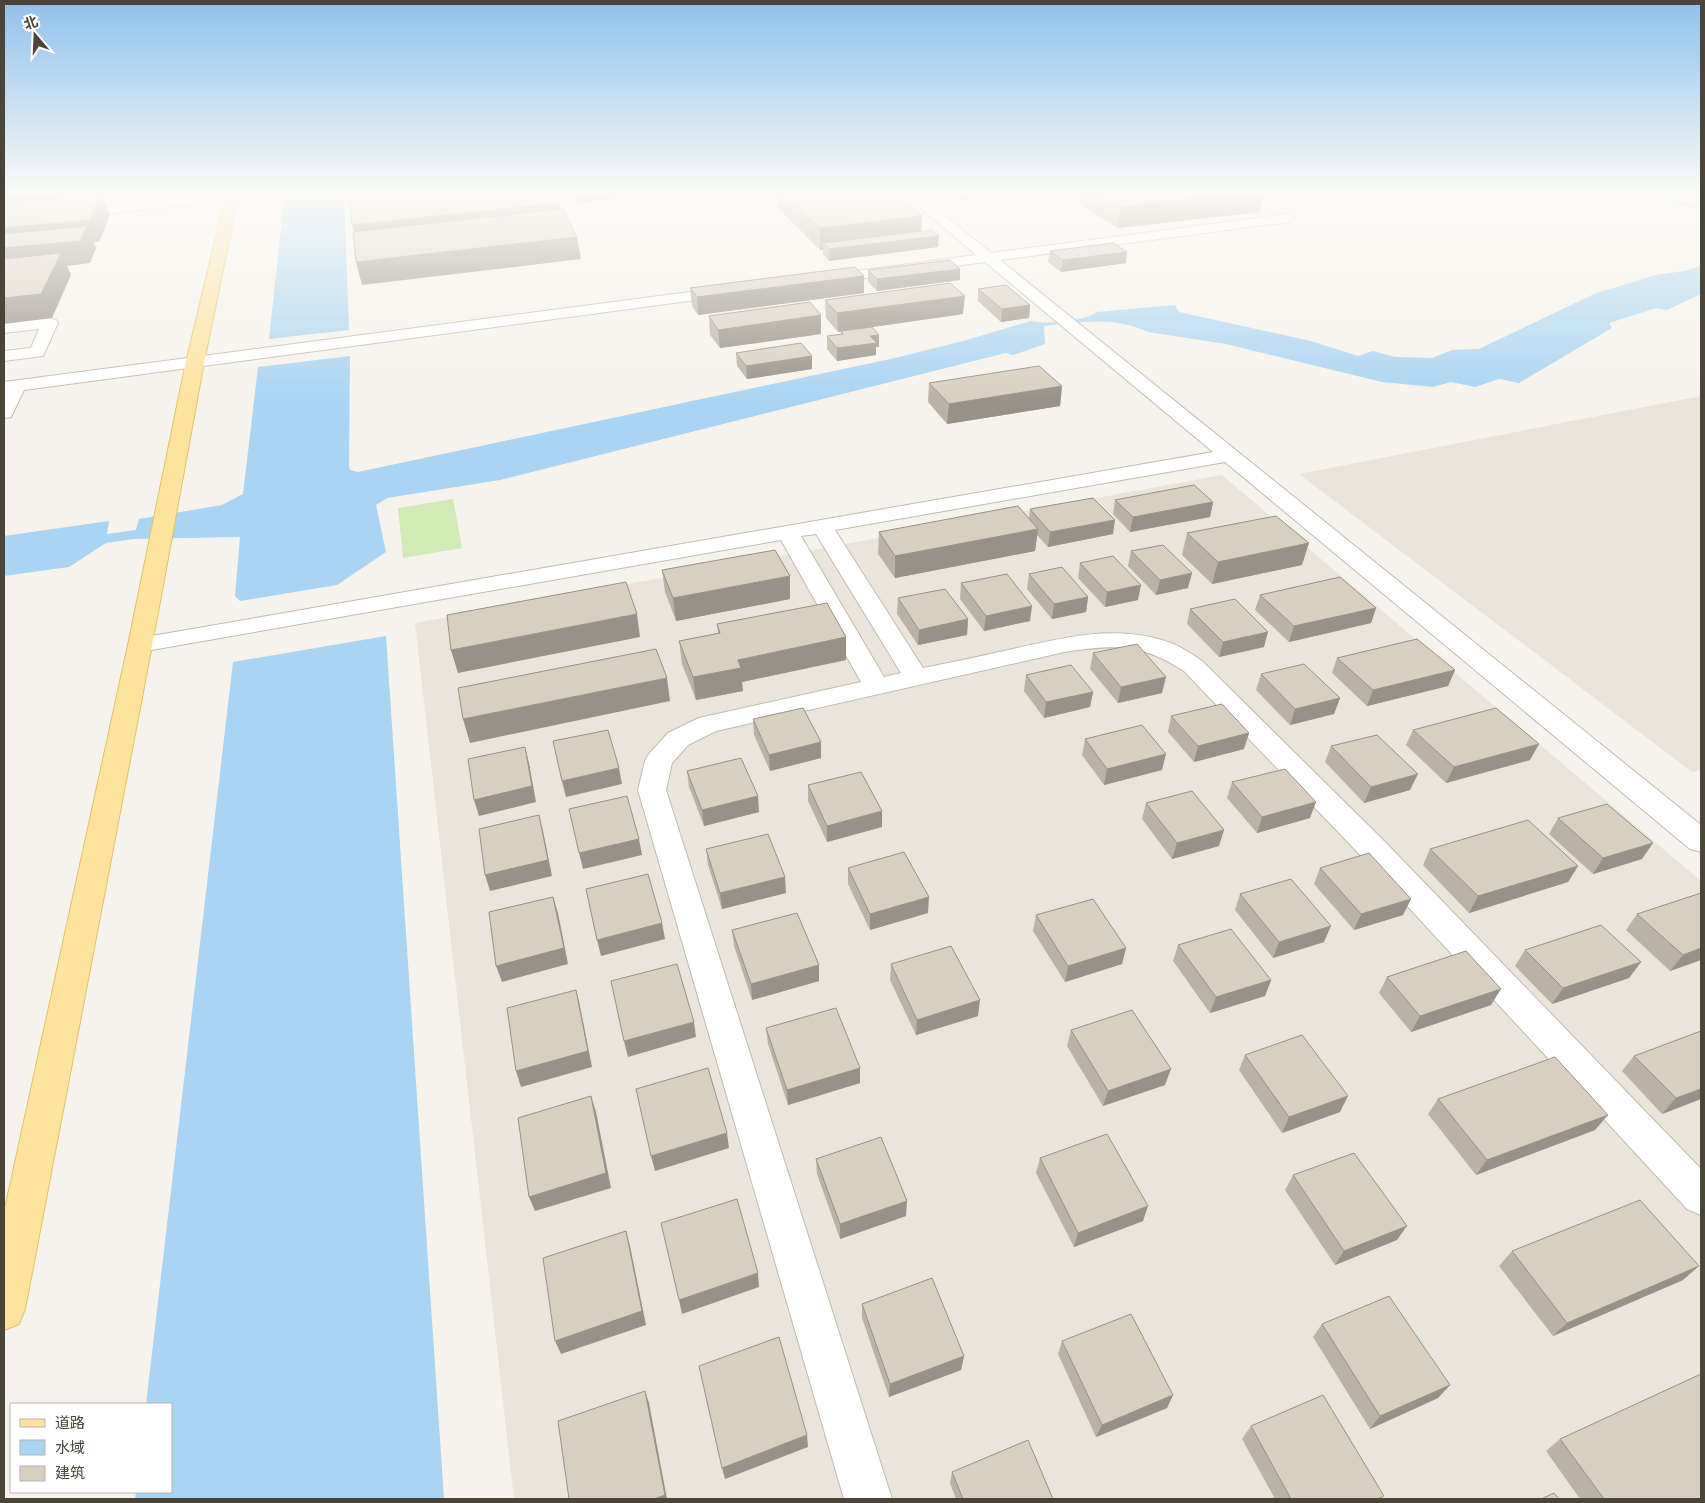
<svg xmlns="http://www.w3.org/2000/svg" width="1705" height="1503" viewBox="0 0 1705 1503" font-family="Jost,'Noto Sans SC',sans-serif">
	<style>
		.residential { fill: #eae5da }
		.green { fill: #d2eab5 }
		.water { fill: #a9d4f2 }
		.lines { fill: none; stroke-linecap: round; stroke-linejoin: round }
		.minor-casing { stroke: #c2bbae; stroke-width: 2 }
		.major-casing { stroke: #e6c16a; stroke-width: 2 }
		.minor { fill: #fff; fill-rule: evenodd }
		.major { fill: #ffe39c; fill-rule: evenodd }
		.wall { fill: #bab2a6 }
		.shaded-wall { fill: #979187 }
		.building { fill: #d8cfc1; stroke: #979187 }
	</style>
	<rect width="100%" height="100%" fill="#f6f3ec"/>
	<path class="residential" d="M1701,396V770L1692,772L1299,474Z
		M1222,475L1701,881V1499H514L415,623Z"/>
	<path class="green" d="M453,499L462,548L403,558L398,508Z"/>
	<path class="water" d="M285,192H344L349,330L269,339Z
		M1617,192H1639L1701,207V209Z
		M1701,266V294L1667,310L1656,308L1609,323L1612,328L1519,383L1499,379L1475,387L1451,382L1433,387L1382,382L1226,344L1148,332C1114,316 1080,322 1044,326L1045,344L1013,355L1006,353L500,480L387,498L376,505L386,552L337,585L240,601L235,596L240,537L134,539L106,543L69,567L4,576V536L109,521L107,534L136,530L139,519L222,505L243,494L258,367L350,356L349,465L350,470L358,472L895,358L963,341L1031,321C1048,325 1083,321 1098,312L1175,305L1179,312L1311,341L1358,356L1373,351L1395,357L1432,358L1452,350L1479,349L1594,294L1656,275L1684,271Z
		M386,636L444,1499H135L136,1492H171V1404H146L233,662Z"/>
	<g class="lines">
		<defs>
			<path id="minor" d="M902,192H916L991,253L1288,214L1293,215L1295,218L1288,222L1000,260L1701,825V852L1690,849L1225,462L835,530L923,668C955,662 986,655 1017,648C1066,637 1115,625 1165,641C1179,645 1190,653 1202,661L1386,843L1701,1169V1215L1687,1209L1364,859L1184,671C1140,643 1119,645 1069,651L716,731L688,745L672,763L666,790L892,1499H844L638,790L645,761L649,754L668,733L699,718L861,682L781,540L140,652L131,650L128,645L131,640L140,638L1213,452L985,262L826,283L821,282L819,279L821,276L826,275L976,255ZM816,534L901,673L884,677L801,536Z
				M232,194L236,195L238,198L236,201L4,223V215Z
				M728,287L733,289L736,292L733,295L24,390L11,417L4,418V382Z
				M50,318L56,320L58,323L43,356L4,361V351L31,348L39,329L4,333V323Z"/>
			<path id="major" d="M227,192H300L294,196L237,201L204,362L152,645L25,1309L19,1324L4,1330V1213L128,645L186,362Z"/>
		</defs>
		<use href="#minor" class="minor-casing"/>
		<use href="#major" class="major-casing"/>
		<use href="#minor" class="minor"/>
		<use href="#major" class="major"/>
	</g>
	<path class="wall" d="M569,192H675L575,203Z
		M763,192H892L922,216L921,231L938,247L829,261L823,254V250H820L777,207V198L769,199Z
		M948,192H1033L958,200Z
		M1078,192H1264L1260,212L1118,228L1077,202Z
		M1050,251L1126,263L1061,272L1048,262Z
		M868,270L960,280L877,291L868,282Z
		M864,276V293L698,315L692,306L690,288Z
		M978,289L1030,305L1029,318L1001,322L978,301Z
		M825,300L963,314L838,332L826,318Z
		M709,316L821,334L720,348L710,335Z
		M841,331L879,335V347H876V355L837,361L827,349V336L841,334Z
		M736,353L812,356V369L747,379L737,366Z
		M929,383L1062,386L1060,406L947,424L928,402Z
		M1115,500L1213,502L1210,517L1130,532L1113,514Z
		M1030,509L1113,534L1048,547L1037,535L1035,551L895,578L878,554L879,532L1029,518Z
		M1187,533L1302,565L1212,584L1182,555Z
		M1131,551L1188,588L1156,595L1128,566Z
		M1080,563L1138,600L1105,607L1078,578Z
		M662,570L790,599L676,621L665,592Z
		M1029,574L1088,597L1086,612L1052,619L1027,589Z
		M961,583L1030,621L984,631L960,599Z
		M1260,595L1376,608L1371,623L1289,642L1255,610Z
		M898,598L968,619L967,635L918,645L897,614Z
		M1190,609L1264,647L1219,657L1187,624Z
		M717,624L846,637V660L742,682L743,691L696,700L682,664L679,641L718,633Z
		M1093,653L1162,693L1118,703L1090,669Z
		M1337,658L1455,670L1448,686L1367,706L1332,673Z
		M1261,674L1340,698L1334,714L1290,725L1256,690Z
		M1026,675L1093,692L1090,707L1044,718L1024,691Z
		M1171,716L1249,733L1244,749L1194,762L1168,732Z
		M753,719L821,758L770,771L754,735Z
		M1413,730L1530,760L1446,783L1406,745Z
		M1085,739L1162,770L1104,785L1082,755Z
		M1331,746L1410,790L1364,803L1325,762Z
		M687,771L759,812L704,826L689,787Z
		M1232,782L1310,818L1257,833L1227,798Z
		M808,785L882,827L827,842L808,801Z
		M1146,803L1219,846L1172,859L1142,819Z
		M1558,818L1642,859L1593,874L1549,834Z
		M706,849L786,893L722,909L708,865Z
		M1430,849L1578,866L1568,882L1469,913L1423,865Z
		M848,868L928,913L870,930L848,884Z
		M1320,868L1403,915L1354,930L1314,884Z
		M1701,893V960L1670,971L1626,930L1637,914Z
		M1240,894L1324,942L1273,958L1235,910Z
		M1036,915L1126,948L1122,964L1065,982L1033,931Z
		M732,930L819,981L752,1000L734,946Z
		M1178,945L1271,980L1265,996L1210,1013L1173,961Z
		M1525,950L1641,962L1629,978L1552,1004L1515,966Z
		M891,964L978,1016L916,1035L890,980Z
		M1387,977L1491,1005L1411,1032L1379,993Z
		M766,1028L860,1083L788,1105L768,1044Z
		M1071,1030L1165,1085L1103,1106L1067,1046Z
		M1245,1055L1340,1112L1282,1133L1239,1070Z
		M1634,1056L1701,1099L1662,1114L1622,1071Z
		M1438,1099L1595,1130L1476,1175L1428,1114Z
		M1040,1158L1143,1221L1074,1247L1036,1173Z
		M816,1159L906,1216L840,1239L817,1174Z
		M1293,1175L1397,1240L1335,1265L1285,1190Z
		M1512,1251L1683,1280L1553,1336L1499,1266Z
		M862,1304L964,1356L961,1370L889,1397L862,1318Z
		M1322,1324L1450,1385L1438,1398L1370,1429L1313,1337Z
		M1062,1341L1173,1395L1167,1408L1096,1437L1058,1354Z
		M1251,1426L1381,1499H1275L1242,1439Z
		M1560,1439L1701,1499H1580L1546,1451Z
		M952,1472L1053,1499H956L950,1483Z"/>
	<path class="shaded-wall" d="M4,192H119L118,195L102,197L110,215L99,242H94L96,248L90,263L67,266L71,275L52,318L4,324Z
		M574,192H675L575,203Z
		M769,192H777V198L769,199Z
		M959,192H1033L958,200Z
		M1252,192H1264L1260,212L1118,228L1121,207Z
		M559,203L562,224L358,246L352,225Z
		M922,216L921,238L939,236L938,247L829,261V249L823,243V250H820V228Z
		M577,237L581,259L362,285L356,262Z
		M1127,252L1126,263L1061,272L1063,260Z
		M960,269V280L877,291V279Z
		M864,276V293L698,315L697,297Z
		M965,296L963,314L838,332L837,313Z
		M1030,305L1029,318L1001,322L1002,309Z
		M821,315V334L720,348L718,330Z
		M879,335V347H876V355L837,361V348L870,336Z
		M812,356V369L747,379L746,366Z
		M1062,386L1060,406L947,424L949,404Z
		M1213,502L1210,517L1130,532L1133,517Z
		M1115,520L1113,534L1048,547L1050,532Z
		M1038,529L1035,551L895,578V556Z
		M1309,543L1302,565L1212,584L1218,562Z
		M1192,573L1188,588L1156,595L1160,580Z
		M790,576V599L676,621L673,598Z
		M1141,585L1138,600L1105,607L1107,592Z
		M1088,597L1086,612L1052,619L1054,604Z
		M1032,606L1030,621L984,631L986,616Z
		M1376,608L1371,623L1289,642L1294,626Z
		M637,614L640,637L458,673L451,650Z
		M968,619L967,635L918,645L919,630Z
		M1268,632L1264,647L1219,657L1223,642Z
		M846,637V660L742,682L743,691L696,700L693,677L738,660Z
		M1455,670L1448,686L1367,706L1373,690Z
		M1166,677L1162,693L1118,703L1121,687Z
		M667,678L670,701L470,743L463,719Z
		M1093,692L1090,707L1044,718L1046,702Z
		M1340,698L1334,714L1290,725L1295,709Z
		M1249,733L1244,749L1194,762L1198,746Z
		M821,742V758L770,771L769,755Z
		M1539,744L1530,760L1446,783L1454,767Z
		M525,747L529,763L536,802L479,816L474,800Z
		M1166,754L1162,770L1104,785L1107,769Z
		M619,768L622,784L566,797L562,781Z
		M1418,774L1410,790L1364,803L1371,787Z
		M758,796L759,812L704,826L702,810Z
		M1316,802L1310,818L1257,833L1262,817Z
		M882,811V827L827,842V826Z
		M539,815L543,831L552,876L490,891L485,875Z
		M1224,830L1219,846L1172,859L1177,843Z
		M639,839L642,855L583,869L579,853Z
		M1653,843L1642,859L1593,874L1603,858Z
		M1578,866L1568,882L1469,913L1478,896Z
		M785,877L786,893L722,909L720,893Z
		M553,897L558,913L568,964L502,982L496,966Z
		M929,897L928,913L870,930V914Z
		M1411,899L1403,915L1354,930L1361,914Z
		M662,923L665,939L601,956L597,940Z
		M1331,926L1324,942L1273,958L1279,942Z
		M1126,948L1122,964L1065,982L1068,966Z
		M1701,948V960L1670,971L1683,955Z
		M1641,962L1629,978L1552,1004L1563,988Z
		M819,965V981L752,1000L751,984Z
		M1271,980L1265,996L1210,1013L1216,997Z
		M1501,989L1491,1005L1411,1032L1420,1016Z
		M576,990L580,1006L592,1067L521,1087L516,1071Z
		M980,1000L978,1016L916,1035L917,1020Z
		M694,1022L696,1037L628,1057L624,1041Z
		M860,1068V1083L788,1105L787,1090Z
		M1171,1069L1165,1085L1103,1106L1108,1091Z
		M1701,1089V1099L1662,1114L1676,1098Z
		M591,1096L596,1112L611,1188L535,1211L529,1197Z
		M1348,1096L1340,1112L1282,1133L1289,1117Z
		M1608,1115L1595,1130L1476,1175L1487,1160Z
		M727,1133L729,1148L655,1171L651,1156Z
		M907,1201L906,1216L840,1239V1224Z
		M1148,1206L1143,1221L1074,1247L1078,1233Z
		M1407,1226L1397,1240L1335,1265L1344,1251Z
		M626,1231L630,1246L646,1325L561,1354L555,1341Z
		M1699,1266L1683,1280L1553,1336L1567,1323Z
		M758,1273L759,1287L682,1314L679,1300Z
		M964,1356L961,1370L889,1397L890,1384Z
		M1450,1385L1438,1398L1370,1429L1380,1416Z
		M645,1391L649,1403L667,1499H654Z
		M1173,1395L1167,1408L1096,1437L1102,1425Z
		M807,1435L808,1447L725,1479L722,1468Z"/>
	<path class="building" d="M412,192H553L559,203L352,225L349,199Z
		M782,192H892L922,216L820,228Z
		M1097,192H1252L1121,207Z
		M101,194L90,220L4,228V203Z
		M563,209L577,237L356,262L353,232Z
		M87,226L80,241L4,248V234Z
		M931,230L939,236L829,249L823,243Z
		M1113,243L1127,252L1063,260L1050,251Z
		M61,253L41,294L4,298V259Z
		M950,260L960,269L877,279L868,270Z
		M855,267L864,276L697,297L690,288Z
		M950,283L965,296L837,313L825,300Z
		M1006,285L1030,305L1002,309L978,289Z
		M810,302L821,315L718,330L709,316Z
		M872,327L879,335L870,336L877,343L837,348L827,336L843,334L841,331Z
		M801,343L812,356L746,366L736,353Z
		M1039,366L1062,386L949,404L929,383Z
		M1194,485L1213,502L1133,517L1115,500Z
		M1093,498L1115,520L1050,532L1030,509Z
		M1018,506L1038,529L895,556L879,532Z
		M1276,516L1309,543L1218,562L1187,533Z
		M1163,545L1192,573L1160,580L1131,551Z
		M775,550L790,576L673,598L662,570Z
		M1113,556L1141,585L1107,592L1080,563Z
		M1062,567L1088,597L1054,604L1029,574Z
		M1007,574L1032,606L986,616L961,583Z
		M1340,577L1376,608L1294,626L1260,595Z
		M626,582L637,614L451,650L447,615Z
		M945,589L968,619L919,630L898,598Z
		M1235,599L1268,632L1223,642L1190,609Z
		M827,603L846,637L738,660L741,668L693,677L679,641L720,633L717,624Z
		M1417,639L1455,670L1373,690L1337,658Z
		M1137,644L1166,677L1121,687L1093,653Z
		M656,649L667,678L463,719L458,688Z
		M1304,664L1340,698L1295,709L1261,674Z
		M1071,665L1093,692L1046,702L1026,675Z
		M1222,704L1249,733L1198,746L1171,716Z
		M803,708L821,742L769,755L753,719Z
		M1496,708L1539,744L1454,767L1413,730Z
		M1142,725L1166,754L1107,769L1085,739Z
		M608,730L619,768L562,781L553,741Z
		M1377,735L1418,774L1371,787L1331,746Z
		M525,747L532,786L474,800L468,759Z
		M741,758L758,796L702,810L687,771Z
		M1285,769L1316,802L1262,817L1232,782Z
		M861,772L882,811L827,826L808,785Z
		M1192,791L1224,830L1177,843L1146,803Z
		M627,796L639,839L579,853L569,809Z
		M1607,804L1653,843L1603,858L1558,818Z
		M539,815L548,860L485,875L479,829Z
		M1528,820L1578,866L1478,896L1430,849Z
		M768,834L785,877L720,893L706,849Z
		M904,852L929,897L870,914L848,868Z
		M1369,853L1411,899L1361,914L1320,868Z
		M648,874L662,923L597,940L586,889Z
		M1291,879L1331,926L1279,942L1240,894Z
		M1701,893V948L1683,955L1637,914Z
		M553,897L564,948L496,966L489,912Z
		M1093,899L1126,948L1068,966L1036,915Z
		M797,913L819,965L751,984L732,930Z
		M1601,925L1641,962L1563,988L1525,950Z
		M1231,929L1271,980L1216,997L1178,945Z
		M951,946L980,1000L917,1020L891,964Z
		M1466,951L1501,989L1420,1016L1387,977Z
		M677,964L694,1022L624,1041L611,981Z
		M576,990L588,1051L516,1071L507,1008Z
		M836,1008L860,1068L787,1090L766,1028Z
		M1132,1010L1171,1069L1108,1091L1071,1030Z
		M1701,1031V1089L1676,1098L1634,1056Z
		M1302,1035L1348,1096L1289,1117L1245,1055Z
		M1555,1057L1608,1115L1487,1160L1438,1099Z
		M708,1068L727,1133L651,1156L636,1089Z
		M591,1096L606,1173L529,1197L518,1118Z
		M1107,1134L1148,1206L1078,1233L1040,1158Z
		M881,1137L907,1201L840,1224L816,1159Z
		M1354,1153L1407,1226L1344,1251L1293,1175Z
		M737,1199L758,1273L679,1300L661,1223Z
		M1640,1200L1699,1266L1567,1323L1512,1251Z
		M626,1231L642,1311L555,1341L543,1258Z
		M932,1278L964,1356L890,1384L862,1304Z
		M1389,1296L1450,1385L1380,1416L1322,1324Z
		M1131,1314L1173,1395L1102,1425L1062,1341Z
		M779,1337L807,1435L722,1468L699,1366Z
		M1701,1374V1499H1604L1560,1439Z
		M645,1391L665,1495L654,1499H569L558,1421Z
		M1323,1395L1384,1496L1378,1499H1291L1251,1426Z
		M1028,1440L1053,1499H963L952,1472Z
		M1554,1493L1559,1499H1541Z"/>
	<linearGradient id="sky" x2="0" y2="1"><stop stop-color="#8fc1ec"/><stop offset="0.48" stop-color="#fbfaf6"/><stop offset="1" stop-color="#fbfaf6" stop-opacity="0"/></linearGradient>
	<rect width="1705" height="403" fill="url(#sky)"/>
	<rect width="1705" height="1503" fill="none" stroke="#4b4439" stroke-width="10"/>
	<rect x="10" y="1403" width="162" height="90" fill="#ffffff" stroke="#b7b4b0"/>
	<rect x="20" y="1419" width="25" height="8" fill="#ffe39c" stroke="#b7b4b0"/>
	<text x="55" y="1428" font-size="15" fill="#4b4439">道路</text>
	<rect x="20" y="1440" width="25" height="15" fill="#a9d4f2" stroke="#b7b4b0"/>
	<text x="55" y="1453" font-size="15" fill="#4b4439">水域</text>
	<rect x="20" y="1466" width="25" height="15" fill="#d8cfc1" stroke="#b7b4b0"/>
	<text x="55" y="1478" font-size="15" fill="#4b4439">建筑</text>
	<g transform="translate(35 35) rotate(341)" stroke="#ffffff" stroke-width="4" paint-order="stroke">
	<path d="M0-4L9 19L0 12L-9 19Z" fill="#4b4439"/>
	<text y="-8" font-size="14" font-weight="bold" text-anchor="middle" fill="#4b4439">北</text>
	</g>
</svg>
